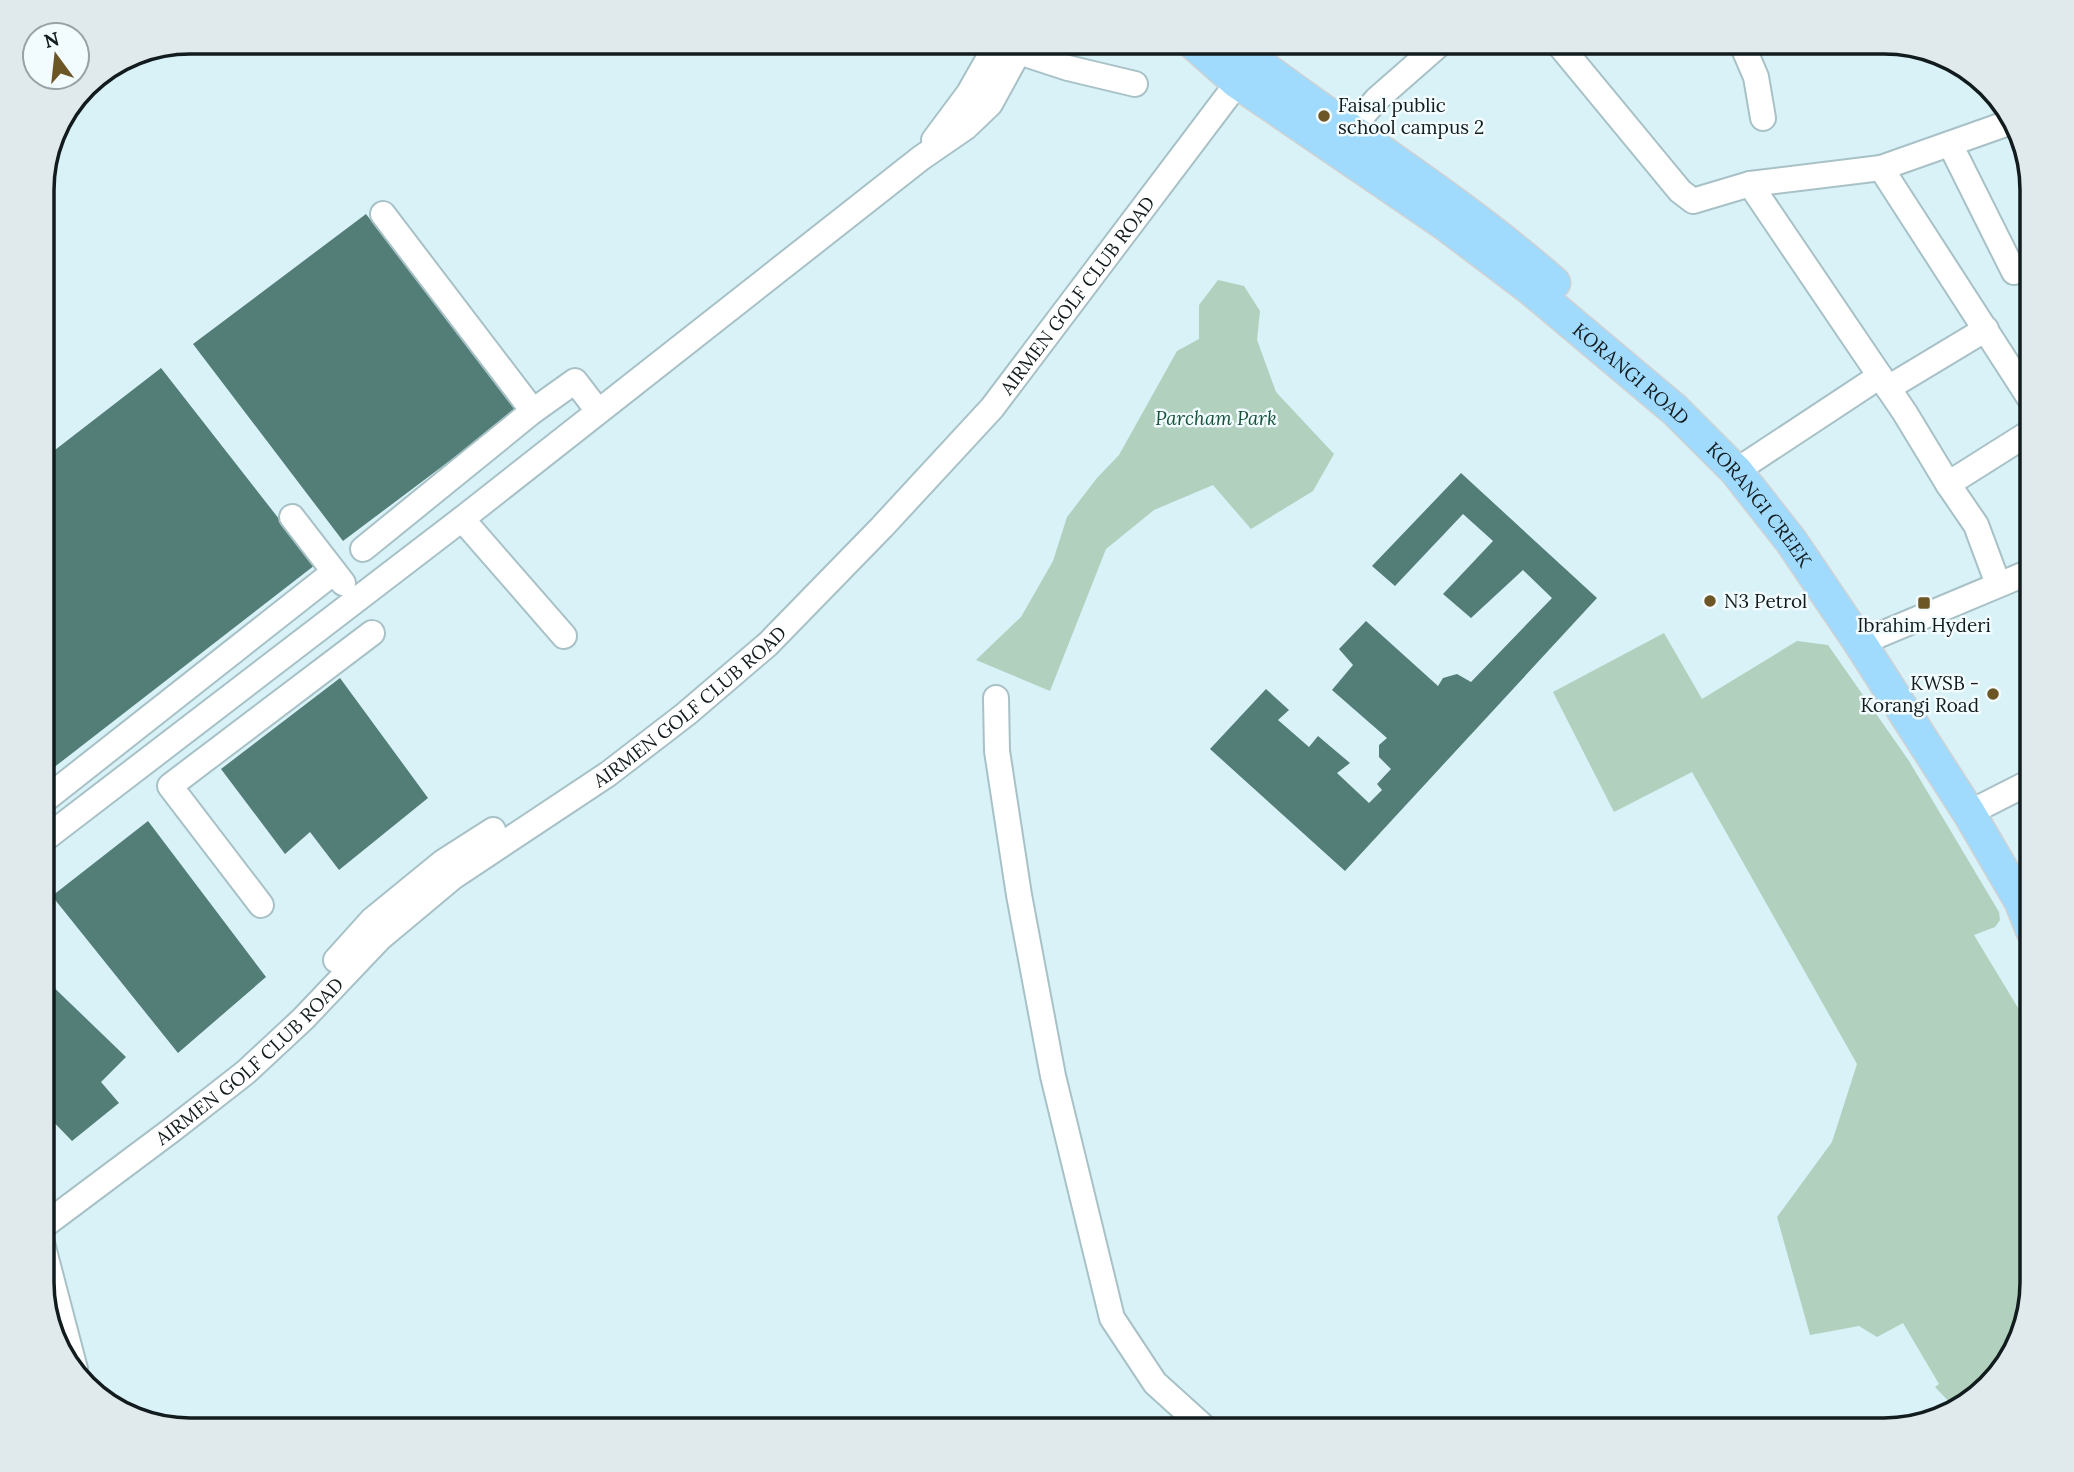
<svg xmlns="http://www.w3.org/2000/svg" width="2074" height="1472" viewBox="0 0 2074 1472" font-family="Lora,serif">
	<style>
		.green { fill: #b1d0be }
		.building { fill: #537d77 }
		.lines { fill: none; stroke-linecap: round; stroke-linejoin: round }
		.minor-casing { stroke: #a8c1c6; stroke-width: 28 }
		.major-casing { stroke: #d0d1d2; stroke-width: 35 }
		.minor { stroke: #fff; stroke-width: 24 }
		.major { stroke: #a0dafc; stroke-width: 32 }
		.poi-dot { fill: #6d5626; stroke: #f2fcfe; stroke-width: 2.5 }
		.labels { text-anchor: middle; stroke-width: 5; stroke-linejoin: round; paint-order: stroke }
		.poi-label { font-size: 19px; fill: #121b1d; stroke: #f2fcfe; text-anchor: start }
		.street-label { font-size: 19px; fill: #121b1d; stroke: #f2fcfe }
		.park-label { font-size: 19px; font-style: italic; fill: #165338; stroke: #f2fcfe }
		.rim { fill: none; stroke: #121b1d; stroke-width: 3.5 }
	</style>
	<rect width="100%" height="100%" fill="#d8f2f7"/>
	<path class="green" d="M1218,280L1244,286L1260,311L1257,340L1276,392L1334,454L1313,491L1251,529L1213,485L1154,510L1106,549L1050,691L976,660L1021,617L1053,561L1067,517L1097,478L1119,455L1177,351L1199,339V305Z
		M1664,633L1702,699L1797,641L1828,645L1909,761L1999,912L2000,920L1995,927L1974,935L2032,1031V1282L2002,1372L1956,1409L1935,1387L1939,1384L1903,1323L1877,1337L1859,1326L1810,1335L1777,1217L1832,1142L1857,1064L1692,772L1614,812L1553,692Z"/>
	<path class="building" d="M366,214L516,411L343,541L193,344Z
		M161,368L315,565L48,772L42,764V460Z
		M1461,473L1597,598L1345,871L1210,749L1266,689L1289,710L1278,720L1309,747L1318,736L1350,763L1337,773L1369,803L1382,790L1377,784L1391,769L1379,757V745L1387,738L1332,690L1353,665L1339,649L1366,621L1438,686L1443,678L1457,674L1471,682L1552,598L1523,570L1471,618L1443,594L1493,541L1463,514L1395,586L1372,566Z
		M340,678L428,798L339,870L310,832L285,854L221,769Z
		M148,821L266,977L178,1053L52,896Z
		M42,976L126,1057L101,1082L119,1103L72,1141L42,1110Z"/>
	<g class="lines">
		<defs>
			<g id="minor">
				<path d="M1557,42L1680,191L1693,201L1750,184L1881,168L2014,121"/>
				<path d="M1741,42L1756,77L1763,118"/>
				<path d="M997,45L1068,68L1135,84"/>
				<path d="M1351,129L1377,99L1442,42"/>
				<path d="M934,140L969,93L998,42"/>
				<path d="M1950,144L2014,272"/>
				<path d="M1881,168L2032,402"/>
				<path d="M1750,184L1905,413L1948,484L1976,525L1998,584"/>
				<path d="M383,214L533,411"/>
				<path d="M1888,388L1986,329"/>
				<path d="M1736,471L1880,376"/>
				<path d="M1948,484L2032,431"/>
				<path d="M292,517L343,583"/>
				<path d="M462,519L564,636"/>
				<path d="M363,549L533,411L575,381L598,411"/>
				<path d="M1860,643L2032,571"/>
				<path d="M996,698L997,751L1019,895L1053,1076L1112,1318L1155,1383L1207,1430"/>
				<path d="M42,802L334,572"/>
				<path d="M1969,813L2032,781"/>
				<path d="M42,841L462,519L921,158L966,127L990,104L1024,42"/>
				<path d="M261,905L170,786L372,633"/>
				<path d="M336,960L372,920L443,862L493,830"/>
				<path id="s1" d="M42,1227L173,1129L246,1072L303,1019L380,938L453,877L608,774L686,714L768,644L882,527L992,408L1248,69"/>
				<path d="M42,1243L75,1369"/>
			</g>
			<g id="major">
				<path id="s2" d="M1192,42L1237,82L1445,224L1531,289L1675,410L1736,471L1791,541L1860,643L1969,813L2021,902L2032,930"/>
				<path d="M1230,42C1336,125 1453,194 1554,283"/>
			</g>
		</defs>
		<use href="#minor" class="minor-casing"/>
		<use href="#major" class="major-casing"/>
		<use href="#minor" class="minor"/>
		<use href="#major" class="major"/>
	</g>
	<g class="poi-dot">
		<circle cx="1324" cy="116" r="7"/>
		<circle cx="1710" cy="601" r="7"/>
		<rect x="1917" y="596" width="14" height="14" rx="3.5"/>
		<circle cx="1993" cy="694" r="7"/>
	</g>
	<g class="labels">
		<g class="poi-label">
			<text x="1338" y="112">Faisal public<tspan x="1338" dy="22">school campus 2</tspan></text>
			<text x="1724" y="608">N3 Petrol</text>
			<text x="1924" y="632" text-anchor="middle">Ibrahim Hyderi</text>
			<text x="1979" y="690" text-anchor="end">KWSB -<tspan x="1979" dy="22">Korangi Road</tspan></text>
		</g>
		<g class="street-label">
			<text dy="7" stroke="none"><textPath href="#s1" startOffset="1400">AIRMEN GOLF CLUB ROAD</textPath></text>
			<text dy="7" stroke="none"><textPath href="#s2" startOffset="551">KORANGI ROAD</textPath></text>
			<text dy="7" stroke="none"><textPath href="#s2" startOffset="735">KORANGI CREEK</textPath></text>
			<text dy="7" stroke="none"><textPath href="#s1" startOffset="833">AIRMEN GOLF CLUB ROAD</textPath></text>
			<text dy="7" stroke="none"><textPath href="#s1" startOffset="266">AIRMEN GOLF CLUB ROAD</textPath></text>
		</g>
		<g class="park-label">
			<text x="1216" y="425">Parcham Park</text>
		</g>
	</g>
	<path d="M0 0H2074V1472H0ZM190 54H1884A136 136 0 0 1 2020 190V1282A136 136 0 0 1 1884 1418H190A136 136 0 0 1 54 1282V190A136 136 0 0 1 190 54Z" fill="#e0eaec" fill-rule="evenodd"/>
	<path class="rim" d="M190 54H1884A136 136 0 0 1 2020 190V1282A136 136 0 0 1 1884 1418H190A136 136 0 0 1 54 1282V190A136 136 0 0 1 190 54Z"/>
	<g transform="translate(56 56) rotate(345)"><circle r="33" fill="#f2fcfe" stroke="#98a2a4" stroke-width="2"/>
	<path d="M0-5L12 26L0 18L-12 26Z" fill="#6d5626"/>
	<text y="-10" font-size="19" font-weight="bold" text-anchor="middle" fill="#121b1d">N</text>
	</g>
</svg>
